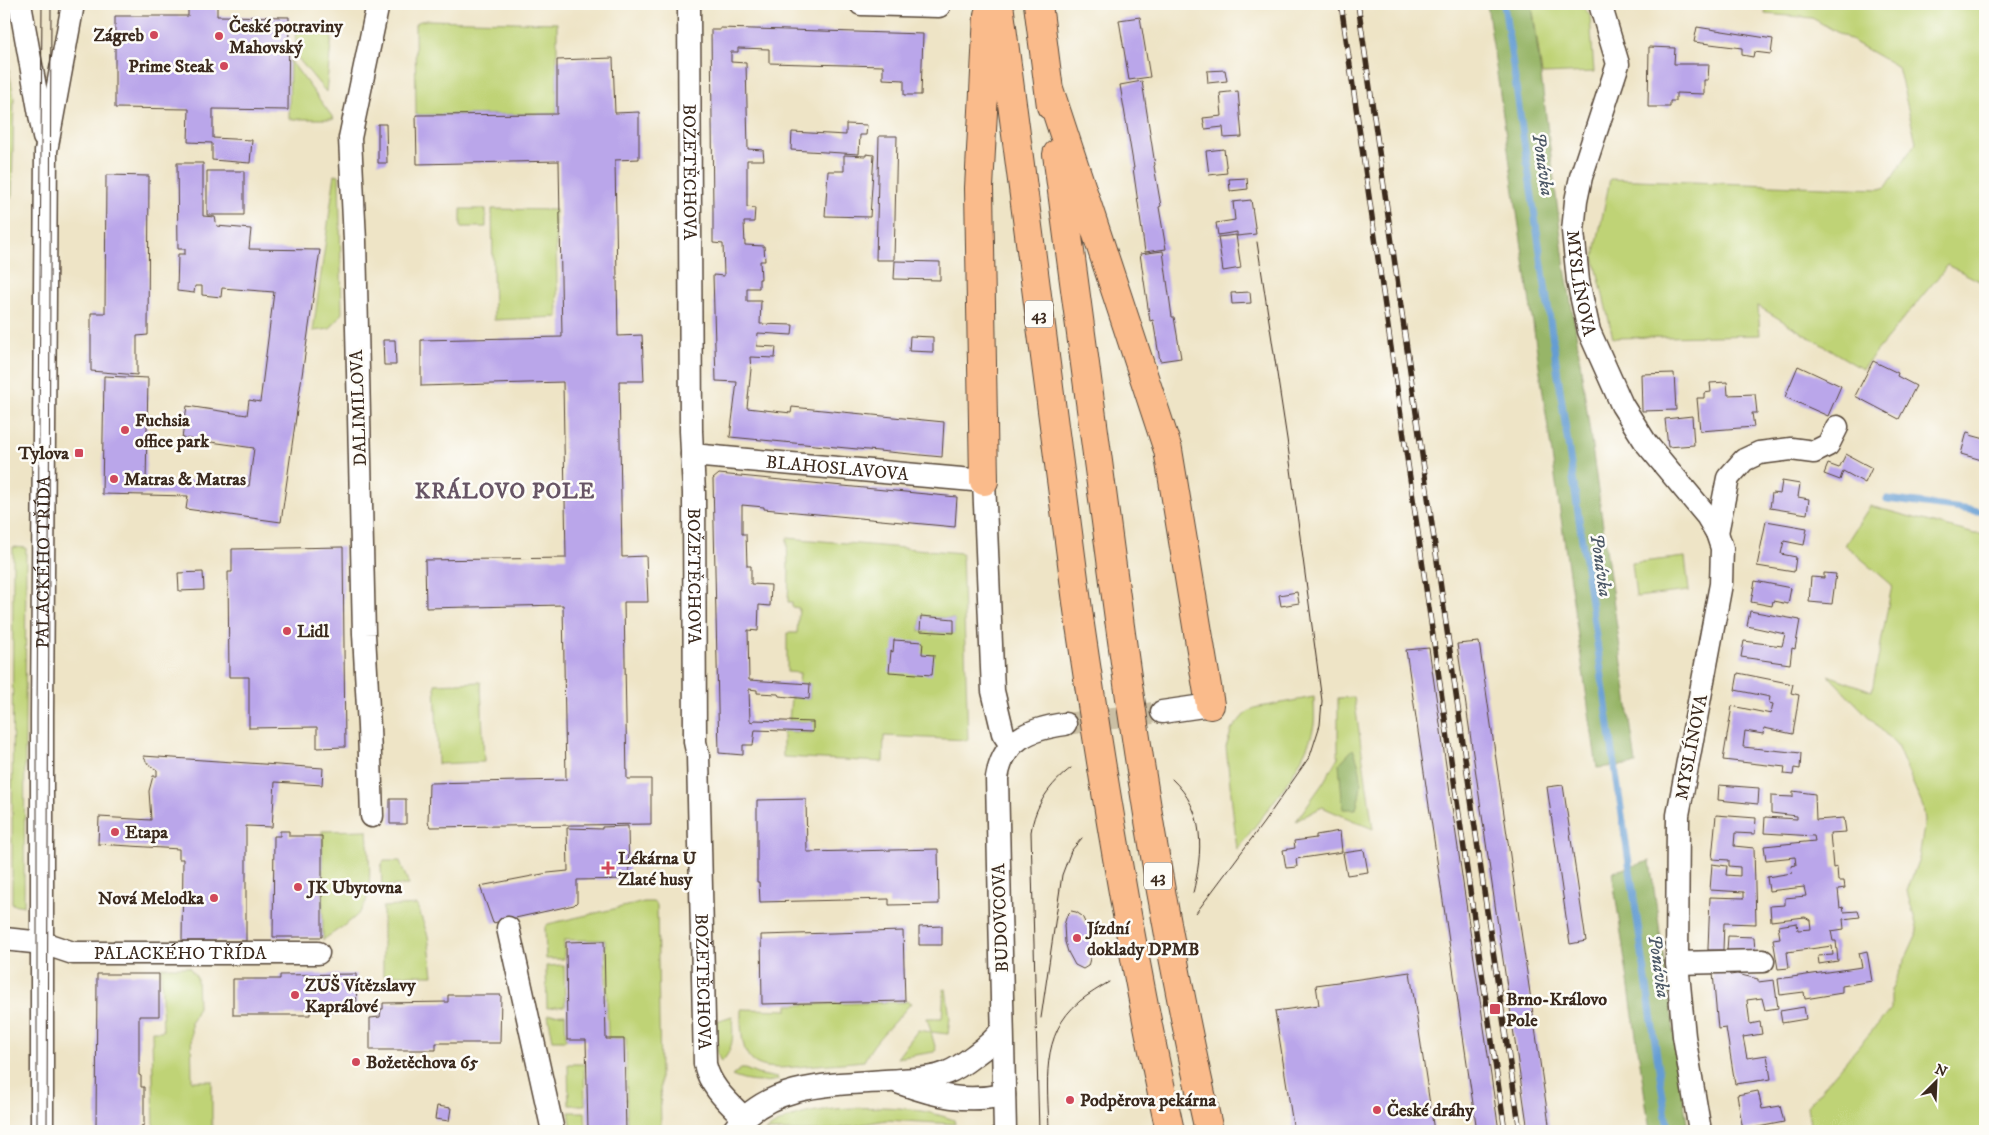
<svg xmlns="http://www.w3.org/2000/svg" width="1989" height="1135" viewBox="0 0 1989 1135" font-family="'IM FELL DW Pica',serif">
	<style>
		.green { fill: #bfd376; stroke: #7d7e4a; fill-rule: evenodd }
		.forest { fill: #97b567; stroke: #697042 }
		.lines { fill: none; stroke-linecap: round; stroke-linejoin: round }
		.stream { stroke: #659dd3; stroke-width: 7 }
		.building { fill: #baa6ea }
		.minor-tunnel { stroke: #cabfa4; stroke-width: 22; stroke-dasharray: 22 11; stroke-linecap: butt }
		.minor-casing { stroke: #564637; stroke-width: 25 }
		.highway-casing { stroke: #564637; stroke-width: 30 }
		.minor { stroke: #fff; stroke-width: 22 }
		.highway { stroke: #fabb8b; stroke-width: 28 }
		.tram { stroke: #3b2a1e; stroke-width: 1 }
		.rail-casing { stroke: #3b2a1e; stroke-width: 5.5 }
		.rail { stroke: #fdfcf7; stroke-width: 4; stroke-dasharray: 11; stroke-linecap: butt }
		.highway-bridge-casing { stroke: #564637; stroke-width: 30; stroke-linecap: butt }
		.highway-bridge { stroke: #fabb8b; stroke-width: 28 }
		.poi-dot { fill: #d1495b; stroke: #fdfcf7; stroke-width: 2 }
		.labels { text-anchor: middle; stroke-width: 5; stroke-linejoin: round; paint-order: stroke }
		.shield { fill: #fdfcf7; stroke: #75695f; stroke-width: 1 }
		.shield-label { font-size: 16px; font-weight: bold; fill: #3b2a1e }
		.poi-label { font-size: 18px; font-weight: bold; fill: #3b2a1e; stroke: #fdfcf7; text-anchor: start }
		.street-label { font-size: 18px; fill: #3b2a1e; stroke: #fdfcf7 }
		.water-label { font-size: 19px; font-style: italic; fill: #4c5866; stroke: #fdfcf7 }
		.district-label { font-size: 22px; font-weight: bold; letter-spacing: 1px; fill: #675565; stroke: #fdfcf7 }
	</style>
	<rect width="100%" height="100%" fill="#fdfcf7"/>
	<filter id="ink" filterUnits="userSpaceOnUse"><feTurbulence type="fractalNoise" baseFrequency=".02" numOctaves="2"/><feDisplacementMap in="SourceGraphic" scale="10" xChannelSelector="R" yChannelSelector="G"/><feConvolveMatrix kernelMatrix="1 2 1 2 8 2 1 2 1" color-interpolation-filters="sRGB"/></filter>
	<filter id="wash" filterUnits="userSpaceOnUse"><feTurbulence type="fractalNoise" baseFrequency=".0096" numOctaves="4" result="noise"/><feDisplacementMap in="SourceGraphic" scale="20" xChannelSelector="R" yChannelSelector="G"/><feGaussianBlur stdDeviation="1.12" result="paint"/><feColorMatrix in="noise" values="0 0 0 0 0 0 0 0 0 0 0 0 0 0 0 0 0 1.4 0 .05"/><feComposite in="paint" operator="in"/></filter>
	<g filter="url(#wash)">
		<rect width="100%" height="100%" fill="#eee4c6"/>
		<path class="green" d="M1532,4H1582L1590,16L1594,72L1542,74Z
			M1766,4H1985V284L1948,265L1862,369L1758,306L1760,335L1613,338L1594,257L1610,179L1879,189L1886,187L1916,142L1898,67L1812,18L1765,14Z
			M426,20L557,23V114L416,115L415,25L417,22Z
			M295,25L333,26L326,92L296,56Z
			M4,44L14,98L12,198H4Z
			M290,60L334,119H289Z
			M335,174L339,175L342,313L330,329L313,331Z
			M461,209H486V227H461Z
			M492,209L555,210L558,317L494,320Z
			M1870,506L1975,534H1985V1131H1811L1807,1106L1891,1009V990L1918,931L1907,891L1919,858L1925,820L1923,807L1897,746L1828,675L1872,691L1892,585L1845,545Z
			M787,538L962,553L968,740L884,736L883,762L783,757V731L812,733L813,722L789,721L791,697L809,699L810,684L799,683L800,673L787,672V633H797L799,608L792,607V602H788L789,570H788ZM921,616L954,619V633L920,631Z
			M13,547L26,548L24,906L12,904Z
			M1685,557L1689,591L1636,597L1632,563Z
			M481,682L484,762L438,764L435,684Z
			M1314,697C1314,706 1315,716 1314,725C1307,765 1261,817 1237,850L1226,747L1232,729L1244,715L1254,708Z
			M1354,697L1373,829L1322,807L1296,821L1323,783L1338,757V698Z
			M367,830C368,851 375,894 361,911C353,921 334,932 323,940L322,831Z
			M384,861H400L409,885L382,886L381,866Z
			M644,902H653L657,905L661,1131H627L626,1038H608L605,940H564V959H546L545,927L548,924Z
			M417,905L428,936L433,975H383V907Z
			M564,965L565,1006L547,1008L546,966Z
			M161,967H189L197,978L198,1007L191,1022L192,1081H212V1131H154L152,1031H163Z
			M944,989H946L950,1018L948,1034L931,1032L936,1050L934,1052L897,1058L918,1030L931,1032L927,1018H942Z
			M905,1001L911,1003C896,1022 875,1038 864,1061C845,1063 826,1064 806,1066C752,1072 740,1066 741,1009L788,1010V1005L905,1002Z
			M565,1014L566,1040H553L548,1015Z
			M732,1016C733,1033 735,1049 721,1062L717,1053V1021Z
			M568,1064H584L585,1105H569Z
			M741,1069H745L757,1074L777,1078L779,1080C762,1083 748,1083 732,1076Z
			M882,1107C908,1108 930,1111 954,1120L955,1124L886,1120L825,1131H766C798,1106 843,1109 882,1107Z
			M569,1112H585L586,1131H572Z"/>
		<path class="forest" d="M1487,4H1532L1565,268L1576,332L1636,764L1597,768Z
			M1353,749C1363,772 1363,785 1356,809H1343L1339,764Z
			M1650,861L1688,1131H1650L1612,872Z"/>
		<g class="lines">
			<path class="stream" d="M1504,4L1668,1131
				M1887,499L1985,512"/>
		</g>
		<g id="blocks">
			<path class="building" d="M188,4H217V16L289,17L288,110L213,109V138L252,140L250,163L212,160V143L188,142L189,109L115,108V16H188Z
				M1651,4H1681V8L1651,6Z
				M1140,17L1150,77L1129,80L1119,20Z
				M1697,27L1773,39L1771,54L1754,52L1753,57L1742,55V48L1694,42Z
				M720,28L923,34L921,95H904V80L883,79V66L769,63V49L738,48V52H731V62L746,63L748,149L763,150L764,160H747V207L755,208L754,222H744L745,245L764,246L765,261H760L761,279H759V288H747V301H761L760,324L793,325L792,335L758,333L757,346L776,347L775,358L750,357L751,369L747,408L791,413L792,407L944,422L942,457L730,437L737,382L716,381L713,275L724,276L723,244L713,243V212L711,30H720Z
				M1649,47L1675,48L1674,64H1709L1708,80H1704V94L1676,93V101H1670V107H1648Z
				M613,58L615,113L639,112V159L615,160L618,336L642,335L644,381H619L622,557L646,556L648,602H624L627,779H651V824L430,827L428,822L429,783L566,780L563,605L426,608L425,560L566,558L563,382L421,386V340L562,337L559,161L417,164L416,115L557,114V60Z
				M1225,70L1227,81L1208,83L1207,71Z
				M1142,81L1155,165L1154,166L1161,206L1159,207L1166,249L1145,252L1133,168H1134L1120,85Z
				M1238,91L1242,137L1224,138L1223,127L1205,129L1203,118L1222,116L1220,93Z
				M378,124H386L387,163H378Z
				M846,124L867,125L866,135H860L859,154L791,150L792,132L846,135Z
				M879,136H897L894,260H876Z
				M1224,149L1227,173L1209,175L1206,151Z
				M866,154L874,155L870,217L825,216L828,171H844V155L866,156Z
				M177,163H203V216L215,217L217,226L251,229L249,249L320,250L281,522L186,509L188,496L102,494L104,376L148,378L146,483H154V481L181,483V479L249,486L254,448L182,438L187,406L247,415L249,400L260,402L274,292L222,288L221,297L202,295V286H195L194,293L177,291L178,254H185V249H178Z
				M207,171H244V215H207Z
				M106,175L149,176L148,335L137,336V375L91,371V313H105Z
				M1247,178L1248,189L1230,191L1229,179Z
				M1251,200L1256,234L1237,236V232L1218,235L1216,223L1235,220L1233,202Z
				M1236,235L1241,268L1223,271L1218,237Z
				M1163,251L1172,317H1174L1181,358L1160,361L1153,320L1150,321L1140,254Z
				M895,261L940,262V280L894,279Z
				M1250,292L1251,303L1232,304L1231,293Z
				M910,336L933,337V352L909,351Z
				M383,340H395L396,365H384Z
				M1873,361L1898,373L1897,376L1916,386L1899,419L1855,396Z
				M1798,366L1841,386L1828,416L1785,397Z
				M4,369H6L5,390H4Z
				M1674,373L1676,410L1642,411L1641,374Z
				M1727,382L1728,395L1755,394L1757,413H1752L1754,427L1700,431L1697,398H1704V393L1711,392L1710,383Z
				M1692,416L1694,445L1668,447L1665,419Z
				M1967,432L1971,433L1970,435L1985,439V461L1961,454Z
				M1846,454L1872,468L1865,483L1843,471L1840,480L1824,474L1828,464L1839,468Z
				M719,474L957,497L955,527L764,509V507L742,505V534H746L747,566H751V584L771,585L770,606L759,605L758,631L748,630L749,680L810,684L809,699L779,696L778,694L757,693V690L749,689L750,721L753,722L754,720L813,722V732L755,730L753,745H743V755L719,753L713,479Z
				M1782,481L1800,484L1798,497L1809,499L1807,514L1770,508L1772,493L1780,494Z
				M1766,521L1807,528L1804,545L1784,541L1781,554L1796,557L1794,572L1757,566Z
				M343,547L345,747L317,748V727L249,728V677H229L228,572H232V549Z
				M203,572L204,590L179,591L178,573Z
				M1824,573L1836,574L1832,604L1809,602L1811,577L1824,578Z
				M1755,581L1791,588L1788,604L1773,601L1772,606L1751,602Z
				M1297,592L1299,603L1281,606L1279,595Z
				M1750,611L1800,620L1795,649L1792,648L1790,664L1741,657L1744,641L1782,646L1785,634L1747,626Z
				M921,616L954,619V633L920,631Z
				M894,640L923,642L922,654L934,655L932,675L889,672L891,651L893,652Z
				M1479,642L1550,1131H1528L1457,644Z
				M1429,648L1499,1131H1477L1406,650Z
				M1738,673L1793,684L1791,693L1799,695L1793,734L1764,728L1763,734L1745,731L1743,747L1801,753L1800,769L1794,768L1793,775L1784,774L1785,767L1723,760L1732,706L1771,714L1773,704L1769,703L1770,697L1735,690Z
				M143,756L323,768L322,785L275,782L272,827L246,826V941H182L183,859H179V849L98,844L99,817L151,820L149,791L153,776H157V770L148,764Z
				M1563,785L1586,941L1570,944L1547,787Z
				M1719,785L1759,788L1758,804L1718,800Z
				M1793,791L1815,794L1816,820L1844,818L1846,832L1830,833L1833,868L1837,867L1838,881H1844L1845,888L1838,889L1840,908L1843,907L1844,912L1858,911L1860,917L1843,919L1844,929L1831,931L1833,941H1836L1838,961L1819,964L1818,956L1833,955L1832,946L1787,952L1789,968L1778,969L1773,939L1780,938L1778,926L1797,923L1798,930L1811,929L1810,920L1805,917L1771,921L1770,906L1785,905V898L1806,896L1804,887L1769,891L1767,877L1792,873L1791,866L1796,865L1795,857L1766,860L1764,846L1815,841L1814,836L1764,833L1765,817L1797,819V816L1771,813V796L1793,797Z
				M390,799H406V824H390Z
				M806,799L807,852L938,849L939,904L889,905V899L760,902L759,882H757V800Z
				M1716,815L1756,818L1755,834L1735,833L1734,846L1754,848L1756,924L1724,923L1723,950H1708V948L1710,897L1744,898V892L1710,890L1712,864L1727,866L1726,875L1740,876V867L1729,866V860L1712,859Z
				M628,826L629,879L577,880V902L574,905L493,923L480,886L548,873L568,871L567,828L602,829V827Z
				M280,831H289V836H322V937H273L274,836H280Z
				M1340,831L1342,852L1296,859L1297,867L1286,868L1283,850L1295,848L1294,841L1316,838V835Z
				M1364,850L1368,872L1347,875L1343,853Z
				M1071,911L1076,912L1082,916L1090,933L1091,955L1088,966L1083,969L1075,965L1068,952L1065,942L1064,925L1067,915Z
				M942,926V945H919V927Z
				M903,931L905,1001L762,1004L761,935Z
				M1728,936L1754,937L1755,952L1727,951Z
				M604,941L606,1039H624L626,1131H588L586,1040H567L566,942Z
				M1867,951L1872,981L1842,986V993L1805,999L1804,992L1780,995L1778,979L1862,967L1859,953Z
				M1410,972L1434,1131H1294L1275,1011L1319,1005L1316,985Z
				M1729,972L1730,975L1737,974L1758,979V982L1774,980L1778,1008L1765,1010L1762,998L1747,1000L1750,1024L1760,1022L1762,1034L1743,1037L1747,1058L1767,1055L1771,1079L1735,1084L1726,1028L1718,1029L1713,973Z
				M97,974H159V1016H139V1075L141,1076V1087H144V1125L141,1126V1131H96Z
				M356,974L357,1011H310V1015H233V979H280V975Z
				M448,995H501L500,1043H436V1050H370V1018L380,1017L381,1009H383V1003L448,1002Z
				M1804,1007L1806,1019L1782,1023L1780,1011Z
				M1758,1091L1762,1109L1780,1106L1784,1122L1743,1130L1737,1095Z
				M437,1106L451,1108L449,1121L435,1119Z"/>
		</g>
	</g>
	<g filter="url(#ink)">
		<use href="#blocks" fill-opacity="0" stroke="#564637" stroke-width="1"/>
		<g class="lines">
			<path class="minor-tunnel" d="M1065,724L1162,712"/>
			<defs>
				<g id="minor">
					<path d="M20,4L44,137"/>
					<path id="s1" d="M689,4L691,431L694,493L695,742L698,756L705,1064C710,1087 728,1102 744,1118"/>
					<path d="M861,4L939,6"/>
					<path id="s2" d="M1600,4L1618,64L1581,177L1576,201L1573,231L1578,281L1589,331L1622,405L1646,443L1707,516L1717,533L1722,548L1721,584L1678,815L1677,963L1684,1036L1700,1131"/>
					<path id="s3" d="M692,455L984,481L993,691L1003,733L1011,745"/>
					<path d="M1717,533L1728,478L1744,460L1759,453L1791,449L1814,452L1828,445L1837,427"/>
					<path d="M1162,712L1210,705"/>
					<path d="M372,816L369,727L364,634L355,241L350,138L378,4"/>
					<path d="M508,928L553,1131"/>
					<path id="s4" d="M4,939L43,943L73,953H318"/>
					<path d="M1677,963L1763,961"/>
					<path d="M900,1083C936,1096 965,1103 1004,1095"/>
					<path id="s5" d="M42,1131V716L46,151L73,4"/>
					<path d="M733,1131C771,1079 843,1085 901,1080C916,1079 932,1079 946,1073C957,1069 966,1062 975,1055C985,1048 995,1040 1002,1029"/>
					<path d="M1005,1131L997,778C1003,739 1030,729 1065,724"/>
				</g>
				<path id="highway" d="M999,4L1080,625
					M1038,4L1051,106
					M1049,89L1168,450L1210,705
					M1057,154L1119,619
					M984,481L979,188L988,15"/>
			</defs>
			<use href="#minor" class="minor-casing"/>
			<use href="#highway" class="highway-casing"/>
			<use href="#minor" class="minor"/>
			<use href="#highway" class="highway"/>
			<path class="tram" d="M1172,779C1206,811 1203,851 1193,893
				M1196,913L1264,822L1310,756L1320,725L1322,701L1287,439L1257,242
				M1041,1018L1062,875L1071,851L1082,838
				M37,1131V715L42,4
				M47,1131L51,4
				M1039,1131L1031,832C1035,805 1050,784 1071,768
				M1049,1131C1048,1084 1039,1035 1080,1001C1089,994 1099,988 1109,982"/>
			<defs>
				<path id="rail" d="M1341,4L1505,1131
					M1358,4L1485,898L1520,1131"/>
			</defs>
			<use href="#rail" class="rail-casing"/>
			<use href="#rail" class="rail"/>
			<defs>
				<path id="highway-bridge" d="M1119,619C1142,791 1171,962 1209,1131
					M1080,625C1105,795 1133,963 1170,1131"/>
			</defs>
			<use href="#highway-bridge" class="highway-bridge-casing"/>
			<use href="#highway-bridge" class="highway-bridge"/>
		</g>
	</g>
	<g class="poi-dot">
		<circle cx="154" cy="35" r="5"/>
		<circle cx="219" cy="36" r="5"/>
		<circle cx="224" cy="66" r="5"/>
		<circle cx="125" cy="430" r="5"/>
		<rect x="74" y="448" width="10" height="10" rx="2.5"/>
		<circle cx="114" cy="479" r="5"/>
		<circle cx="287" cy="631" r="5"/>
		<circle cx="115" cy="832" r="5"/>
		<path d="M605.5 860.5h5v5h5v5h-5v5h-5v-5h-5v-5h5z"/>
		<circle cx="298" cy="887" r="5"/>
		<circle cx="214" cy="898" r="5"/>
		<circle cx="1077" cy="938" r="5"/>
		<circle cx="295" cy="995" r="5"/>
		<rect x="1489" y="1003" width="12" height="12" rx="2.5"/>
		<circle cx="356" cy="1062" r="5"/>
		<circle cx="1070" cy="1100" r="5"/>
		<circle cx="1377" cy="1110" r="5"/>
	</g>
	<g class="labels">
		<g class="shield">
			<rect x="1025" y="300.5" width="28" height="27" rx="4"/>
			<rect x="1144" y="862.5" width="28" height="27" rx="4"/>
		</g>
		<g class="shield-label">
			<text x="1039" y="320">43</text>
			<text x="1158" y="882">43</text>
		</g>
		<g class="poi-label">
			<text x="229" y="32">České potraviny<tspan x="229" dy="21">Mahovský</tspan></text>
			<text x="144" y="41" text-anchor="end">Zágreb</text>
			<text x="214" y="72" text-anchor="end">Prime Steak</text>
			<text x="135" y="426">Fuchsia<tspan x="135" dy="21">office park</tspan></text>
			<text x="69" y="459" text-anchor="end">Tylova</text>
			<text x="124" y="485">Matras &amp; Matras</text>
			<text x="297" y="637">Lidl</text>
			<text x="125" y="838">Etapa</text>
			<text x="618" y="864">Lékárna U<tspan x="618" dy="21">Zlaté husy</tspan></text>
			<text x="308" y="893">JK Ubytovna</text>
			<text x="204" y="904" text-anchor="end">Nová Melodka</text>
			<text x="1087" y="934">Jízdní<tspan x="1087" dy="21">doklady DPMB</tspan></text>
			<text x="305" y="991">ZUŠ Vítězslavy<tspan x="305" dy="21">Kaprálové</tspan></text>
			<text x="1506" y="1005">Brno-Královo<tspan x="1506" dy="21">Pole</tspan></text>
			<text x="366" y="1068">Božetěchova 65</text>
			<text x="1080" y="1106">Podpěrova pekárna</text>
			<text x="1387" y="1116">České dráhy</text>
		</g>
		<g class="street-label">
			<text dy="6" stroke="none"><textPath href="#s1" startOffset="168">BOŽETĚCHOVA</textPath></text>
			<text dy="6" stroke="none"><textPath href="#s2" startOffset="289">MYSLÍNOVA</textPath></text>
			<text transform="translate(358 408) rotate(-92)" y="6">DALIMILOVA</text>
			<text dy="6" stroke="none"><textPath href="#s3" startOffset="146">BLAHOSLAVOVA</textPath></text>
			<text dy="6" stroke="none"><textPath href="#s5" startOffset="569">PALACKÉHO TŘÍDA</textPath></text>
			<text dy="6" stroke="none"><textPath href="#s1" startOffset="572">BOŽETĚCHOVA</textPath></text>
			<text transform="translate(1691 747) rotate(-79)" y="6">MYSLÍNOVA</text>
			<text transform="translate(1000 918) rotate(-92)" y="6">BUDOVCOVA</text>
			<text dy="6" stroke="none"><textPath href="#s4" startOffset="178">PALACKÉHO TŘÍDA</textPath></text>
			<text dy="6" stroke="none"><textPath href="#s1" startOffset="978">BOŽETĚCHOVA</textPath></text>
		</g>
		<g class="water-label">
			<text transform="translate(1544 164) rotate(82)" y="7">Ponávka</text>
			<text transform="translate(1602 565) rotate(82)" y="7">Ponávka</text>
			<text transform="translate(1660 966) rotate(82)" y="7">Ponávka</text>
		</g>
		<g class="district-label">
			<text x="505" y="498">KRÁLOVO POLE</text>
		</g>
	</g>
	<rect width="1989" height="1135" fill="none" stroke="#fdfcf7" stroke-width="20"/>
	<g transform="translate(1936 1082) rotate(24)" stroke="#fdfcf7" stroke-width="4" paint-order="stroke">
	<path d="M0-4L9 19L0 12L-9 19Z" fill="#3b2a1e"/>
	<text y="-8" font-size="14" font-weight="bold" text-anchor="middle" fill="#3b2a1e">N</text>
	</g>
</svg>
